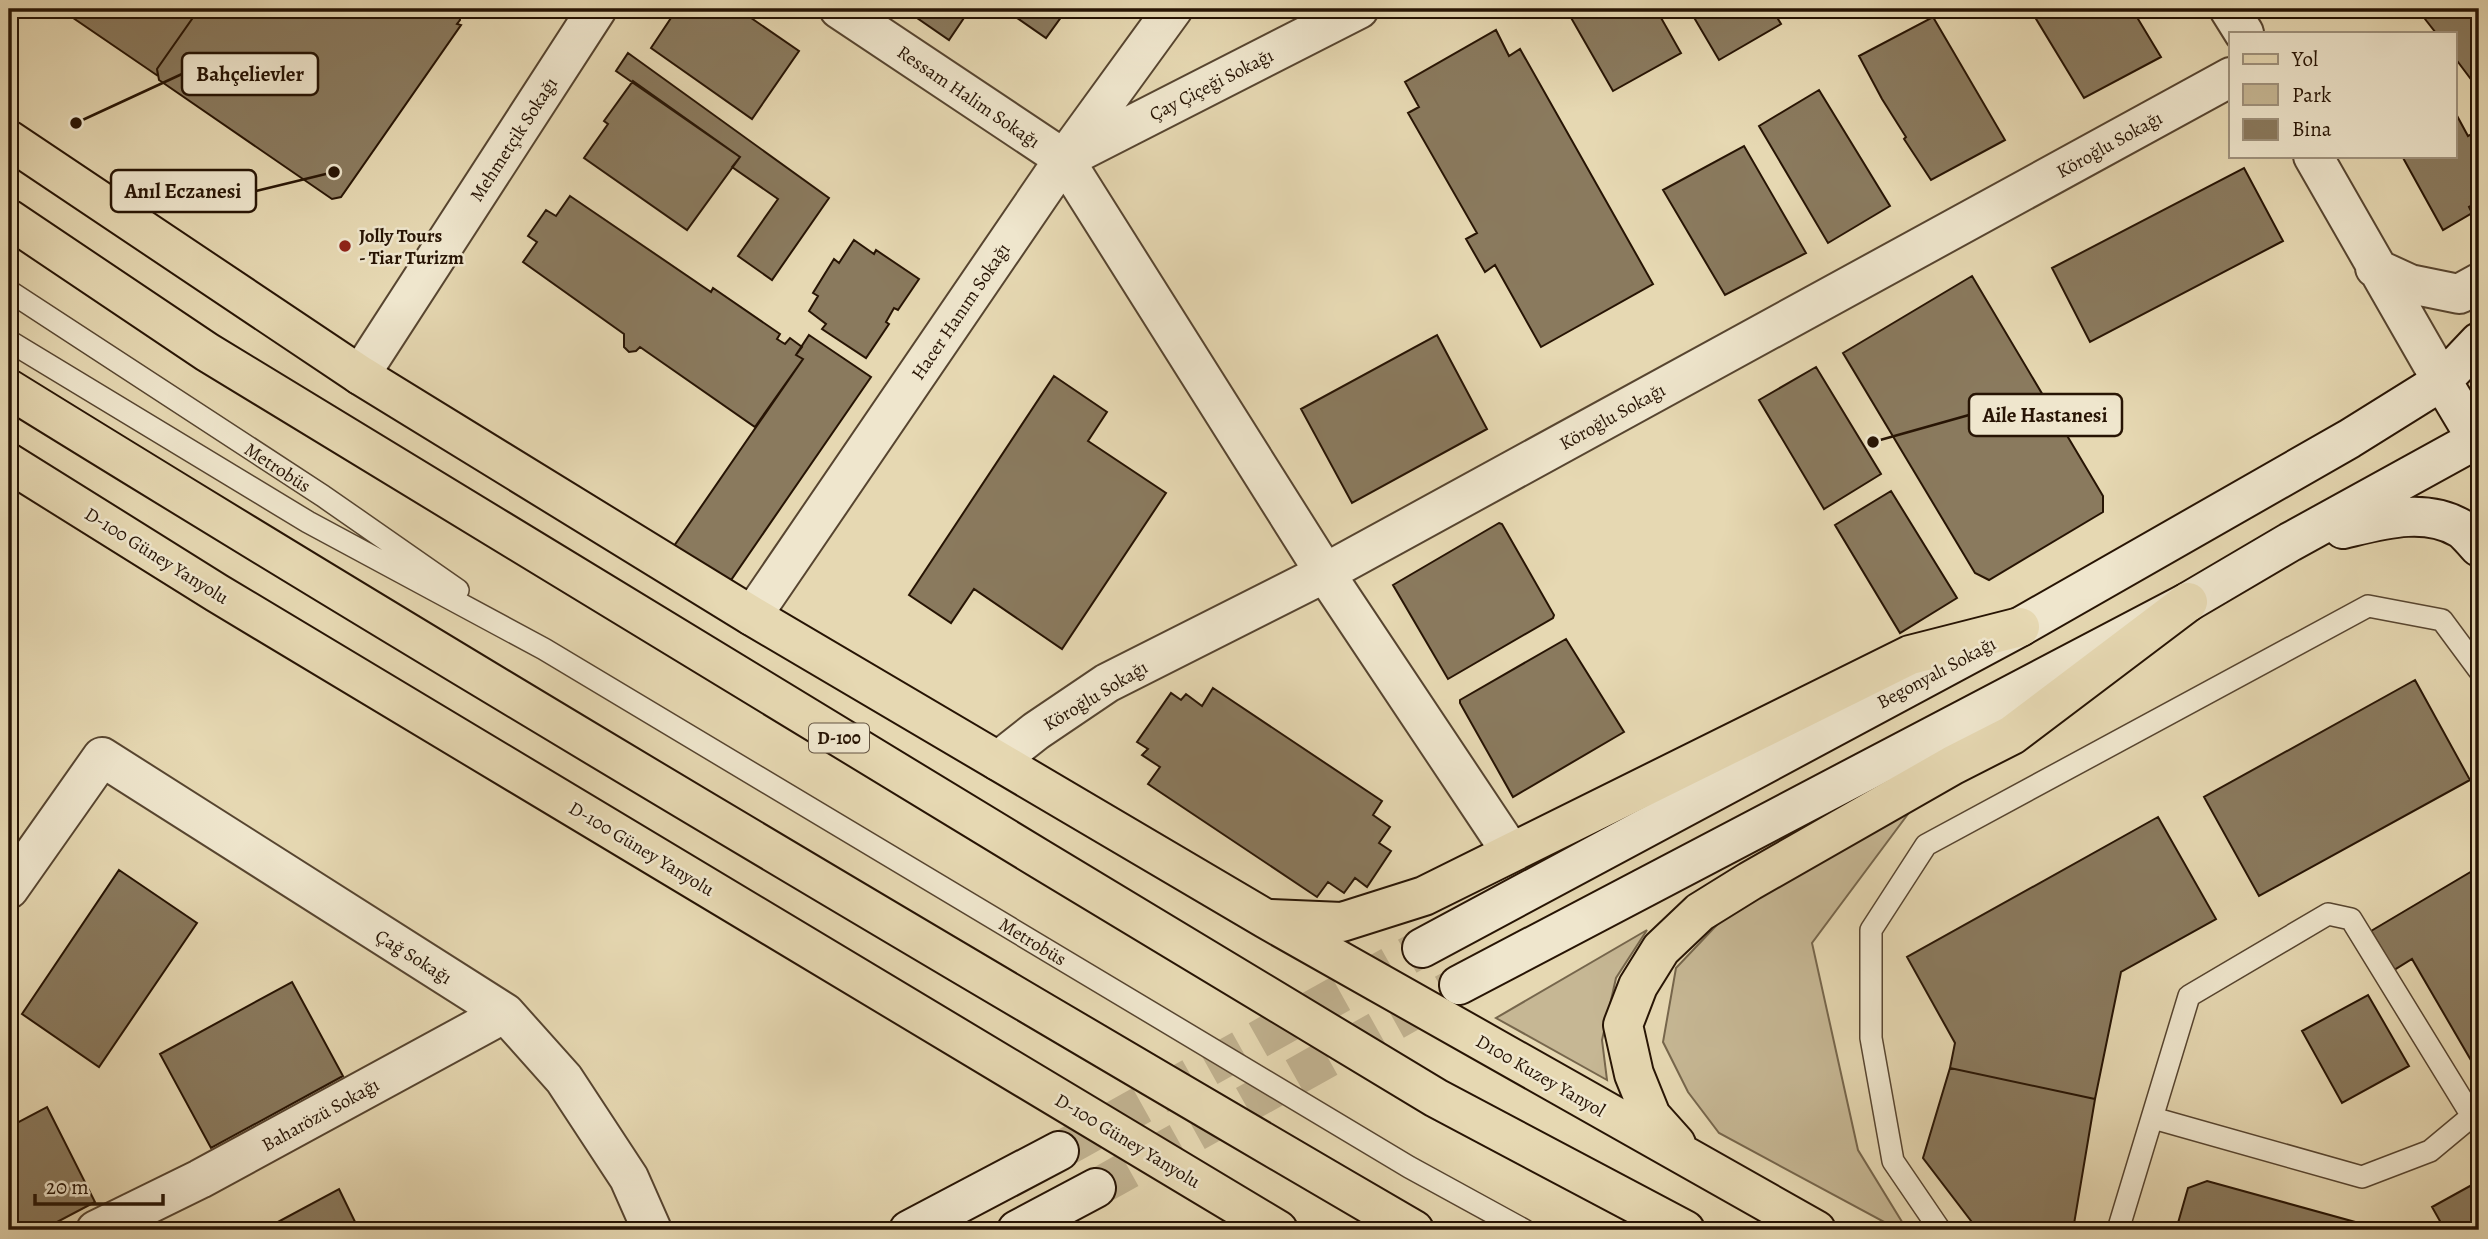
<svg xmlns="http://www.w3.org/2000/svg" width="2488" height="1239" viewBox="0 0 2488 1239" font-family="Alegreya,serif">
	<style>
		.green { fill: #c6b794; stroke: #76664c; stroke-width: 2 }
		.building { fill: #8a7a5e; stroke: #271404; stroke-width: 2 }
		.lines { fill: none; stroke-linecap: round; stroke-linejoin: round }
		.secondary-tunnel { stroke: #c0b18f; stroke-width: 38; stroke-dasharray: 38 19; stroke-linecap: butt }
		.lane-casing { stroke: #574530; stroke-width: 24 }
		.street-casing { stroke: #574530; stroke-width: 42 }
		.secondary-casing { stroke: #271404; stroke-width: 42 }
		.primary-casing { stroke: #271404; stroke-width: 42 }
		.highway-casing { stroke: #271404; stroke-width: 42 }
		.lane { stroke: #efe6cd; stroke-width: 21 }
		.street { stroke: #efe6cd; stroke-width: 38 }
		.secondary { stroke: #efe6cd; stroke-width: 38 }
		.primary { stroke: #e6d8b2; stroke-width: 38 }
		.highway { stroke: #e6d8b2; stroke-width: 38 }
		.poi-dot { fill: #8f2418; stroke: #efe6cd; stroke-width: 2.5 }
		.labels { text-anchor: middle; stroke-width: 5; stroke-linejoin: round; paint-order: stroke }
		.shield { fill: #efe6cd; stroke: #635340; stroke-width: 2 }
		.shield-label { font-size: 18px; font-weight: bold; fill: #271404 }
		.street-label { font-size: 19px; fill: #271404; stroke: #efe6cd }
		.poi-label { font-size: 19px; font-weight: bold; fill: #271404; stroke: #efe6cd; text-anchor: start }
		.leader { fill: none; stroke: #271404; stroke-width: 2.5 }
		.callout-dot { fill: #271404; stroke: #efe6cd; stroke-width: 2.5 }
		.callout { fill: #efe6cd; stroke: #271404; stroke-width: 2.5 }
		.callout-label { font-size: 21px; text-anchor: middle; font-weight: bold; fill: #271404 }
	</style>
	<rect width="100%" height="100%" fill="#e6d8b2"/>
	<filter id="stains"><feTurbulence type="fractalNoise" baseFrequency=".00286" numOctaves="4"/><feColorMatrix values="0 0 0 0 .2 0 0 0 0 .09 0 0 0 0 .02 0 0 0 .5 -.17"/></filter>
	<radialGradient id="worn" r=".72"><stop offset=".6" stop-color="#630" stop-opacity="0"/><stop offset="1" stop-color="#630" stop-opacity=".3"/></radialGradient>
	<path class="green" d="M1914,806L1812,943L1858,1150L1907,1230H1899L1719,1133L1688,1092L1663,1042L1676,968L1731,910Z
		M1647,930L1616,978L1602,1040L1607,1080L1496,1018Z"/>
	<path class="building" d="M60,9H199L157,69L158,76Z
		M199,9H453L459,13L460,20L457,24L461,25L341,197L332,199L159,80L157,69Z
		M677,9H738L799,51L752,119L651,48Z
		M904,9H970L949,40Z
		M1004,9H1067L1046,38Z
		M1566,9H1656L1681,53L1613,91Z
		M1689,9H1772L1781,24L1719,60Z
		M2030,9H2132L2161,57L2084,98Z
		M2437,9H2479V90L2455,58V33H2436L2425,19Z
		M1933,17L2005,140L1931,180L1904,139L1906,137L1882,99L1859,56Z
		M1496,30L1509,56L1520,49L1653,284L1541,347L1495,265L1485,272L1466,239L1477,233L1408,113L1419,107L1405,82Z
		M628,53L829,198L772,280L738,256L778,199L732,167L740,157L616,71Z
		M633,81L740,157L687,230L584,158L608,124L604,121Z
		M1819,90L1890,206L1828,243L1759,126Z
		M2455,112L2468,136L2475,132L2479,139V201L2469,207L2472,213L2443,230L2402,156H2455Z
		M1744,146L1806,253L1725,295L1663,190Z
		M2244,168L2283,241L2090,342L2052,268Z
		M570,196L711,292L713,288L780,334L777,339L785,344L790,338L802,347L796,355L803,359L755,427L640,347L636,351L629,352L624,347V334L523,262L537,242L528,236L546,210L556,216Z
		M854,240L874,254L876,250L919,279L898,310L894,308L886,322L889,324L866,358L822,329L826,324L809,311L818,296L813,293L834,259L839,263Z
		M1972,276L2103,496V512L1989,580L1975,573L1843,353Z
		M809,335L871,377L729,583L674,546L803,359L796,355Z
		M1437,335L1487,429L1352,503L1301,409Z
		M1816,367L1881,474L1824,509L1759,400Z
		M1054,376L1107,412L1088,441L1166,493L1062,649L974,589L951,623L909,595Z
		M1891,491L1957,598L1900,633L1835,525Z
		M1499,523L1502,524L1554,615L1553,618L1448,679L1393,585Z
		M1566,639L1624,732L1513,797L1460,703V700Z
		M2415,680L2470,780L2259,896L2204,797Z
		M1213,688L1382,801L1373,815L1390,827L1379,843L1391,851L1367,887L1355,878L1344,893L1328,882L1317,897L1148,784L1160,767L1142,755L1148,749L1137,742L1171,693L1181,700L1186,694L1202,706Z
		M2158,817L2216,919L2121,972L2095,1099L1950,1068L1955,1043L1907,957Z
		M2479,867V1074L2412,959L2394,970L2371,931Z
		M119,870L197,923L99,1067L22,1014Z
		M292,982L343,1076L211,1148L160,1054Z
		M2368,995L2409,1066L2342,1103L2302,1031Z
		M1950,1068L2095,1099L2073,1230H1978L1923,1158Z
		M47,1107L95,1202L42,1230H9V1127Z
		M2207,1181L2377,1228L2372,1230H2176L2188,1188Z
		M2479,1181V1230H2445L2432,1207Z
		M339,1189L359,1230H263Z"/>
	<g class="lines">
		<path class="secondary-tunnel" d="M1059,1151L1422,948
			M1096,1188L1459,985"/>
		<defs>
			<path id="lane" d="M9,291L323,496L458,590
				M9,341L308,522L544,649L1409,1167L1524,1230
				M1940,1230L1893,1161L1871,1038V930L1926,845L2368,606L2442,620L2479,670
				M2118,1230L2189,996L2328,914L2351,919L2472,1116L2430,1151L2362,1177L2153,1118"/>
			<path id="street" d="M839,9L1064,159L1325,573L1511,852
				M2229,9L2244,33
				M2313,156L2442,381
				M1069,157L1359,9
				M2375,268L2410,284L2459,294L2479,283
				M360,375L597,9
				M752,616L1064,159L1173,9
				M998,761L1036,731L1107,683L1325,573L2231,77
				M9,889L102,757L505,1013L564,1079L629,1178L652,1230
				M96,1230L200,1179L505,1013"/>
			<path id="secondary" d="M2442,381L2479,443
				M2343,529C2381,520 2424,507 2460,528C2467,532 2473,541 2479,547
				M1422,948L2020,627L2349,439L2442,381L2479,342
				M1459,985L2188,602L2290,542L2479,438
				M909,1230L1059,1151
				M1017,1230L1096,1188"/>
			<path id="primary" d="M9,140L360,375L752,616L1266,919L1816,1230
				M9,463L217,593L1278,1230
				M1271,919L1342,922L1424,896L1910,655L2020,627
				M1676,1144L1651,1116L1634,1074L1623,1025L1638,986L1661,949L1700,912L1750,881L1953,765L2012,735L2188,602"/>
			<path id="highway" d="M9,219L207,352L1040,859L1436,1098L1685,1230
				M9,389C473,676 943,955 1414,1230"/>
		</defs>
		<use href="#lane" class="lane-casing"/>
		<use href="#street" class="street-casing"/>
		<use href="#secondary" class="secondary-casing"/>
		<use href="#primary" class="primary-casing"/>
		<use href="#highway" class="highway-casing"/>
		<use href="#lane" class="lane"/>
		<use href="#street" class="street"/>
		<use href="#secondary" class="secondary"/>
		<use href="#primary" class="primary"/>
		<use href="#highway" class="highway"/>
	</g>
	<circle class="poi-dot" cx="345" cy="246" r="7"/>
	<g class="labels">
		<rect class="shield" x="809" y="723.5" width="60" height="29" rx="5"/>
		<g class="shield-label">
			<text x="839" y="744">D-100</text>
		</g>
		<g class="street-label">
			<text transform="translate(1211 84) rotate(-27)" y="7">Çay Çiçeği Sokağı</text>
			<text transform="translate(969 96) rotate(34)" y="7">Ressam Halim Sokağı</text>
			<text transform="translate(513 139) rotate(-57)" y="7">Mehmetçik Sokağı</text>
			<text transform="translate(2109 144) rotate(-29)" y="7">Köroğlu Sokağı</text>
			<text transform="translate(960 311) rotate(-56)" y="7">Hacer Hanım Sokağı</text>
			<text transform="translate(1612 416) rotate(-29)" y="7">Köroğlu Sokağı</text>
			<text transform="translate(278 467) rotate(33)" y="7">Metrobüs</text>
			<text transform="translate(157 555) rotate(32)" y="7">D-100 Güney Yanyolu</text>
			<text transform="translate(1936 672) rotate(-28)" y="7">Begonyalı Sokağı</text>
			<text transform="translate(1095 695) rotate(-31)" y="7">Köroğlu Sokağı</text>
			<text transform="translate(642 848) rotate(31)" y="7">D-100 Güney Yanyolu</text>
			<text transform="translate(1033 941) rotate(31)" y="7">Metrobüs</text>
			<text transform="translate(414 956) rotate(32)" y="7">Çağ Sokağı</text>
			<text transform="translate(1541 1075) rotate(30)" y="7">D100 Kuzey Yanyol</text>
			<text transform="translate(320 1114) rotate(-29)" y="7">Baharözü Sokağı</text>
			<text transform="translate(1128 1140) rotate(31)" y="7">D-100 Güney Yanyolu</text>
		</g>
		<g class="poi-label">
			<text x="359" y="242">Jolly Tours<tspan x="359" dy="22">- Tiar Turizm</tspan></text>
		</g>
	</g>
	<path class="leader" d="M76 123L182 74M334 172L256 191M1873 442L1969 415"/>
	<g class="callout-dot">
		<circle cx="76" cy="123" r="7"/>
		<circle cx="334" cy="172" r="7"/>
		<circle cx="1873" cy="442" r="7"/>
	</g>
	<g class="callout">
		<rect x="182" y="53" width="136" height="42" rx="7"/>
		<rect x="111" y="170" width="145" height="42" rx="7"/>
		<rect x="1969" y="394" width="153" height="42" rx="7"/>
	</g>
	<g class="callout-label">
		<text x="250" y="81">Bahçelievler</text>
		<text x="183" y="198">Anıl Eczanesi</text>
		<text x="2045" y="422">Aile Hastanesi</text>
	</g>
	<rect width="2488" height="1239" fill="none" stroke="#e6d8b2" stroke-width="35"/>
	<rect x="10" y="10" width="2467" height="1218" fill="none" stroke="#271404" stroke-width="3.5"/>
	<rect x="18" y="18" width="2453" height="1204" fill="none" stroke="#271404" stroke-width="2"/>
	<rect x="2229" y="32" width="228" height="126" fill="#efe6cd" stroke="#9f927d" stroke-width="2"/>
	<rect x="2243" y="54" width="35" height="10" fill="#e6d8b2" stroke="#9f927d" stroke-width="2"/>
	<text x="2292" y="66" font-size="21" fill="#271404">Yol</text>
	<rect x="2243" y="84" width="35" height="21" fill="#c6b794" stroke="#9f927d" stroke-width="2"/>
	<text x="2292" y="102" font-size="21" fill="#271404">Park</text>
	<rect x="2243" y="119" width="35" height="21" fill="#8a7a5e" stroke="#9f927d" stroke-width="2"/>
	<text x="2292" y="136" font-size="21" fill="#271404">Bina</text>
	<path d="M35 1194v10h128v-10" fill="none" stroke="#271404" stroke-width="3.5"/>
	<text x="46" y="1194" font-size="21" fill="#271404" stroke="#efe6cd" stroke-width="5" paint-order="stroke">20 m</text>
	<rect width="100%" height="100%" filter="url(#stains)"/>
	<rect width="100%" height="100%" fill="url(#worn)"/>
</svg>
